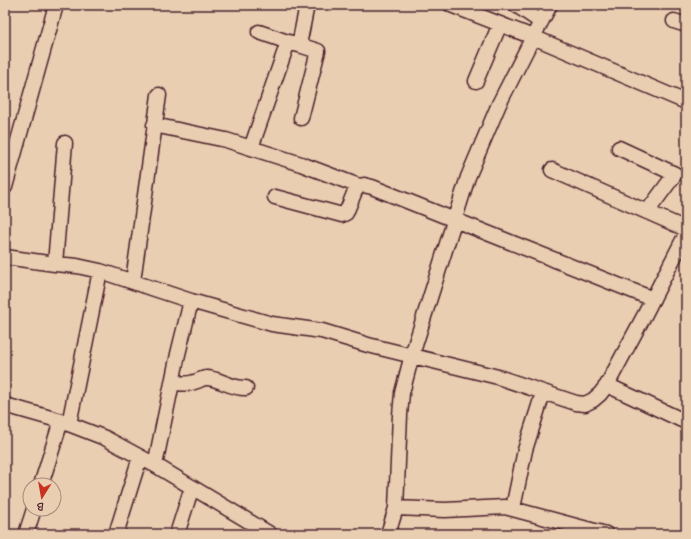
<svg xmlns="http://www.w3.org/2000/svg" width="691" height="539" viewBox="0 0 691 539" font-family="Mynerve,sans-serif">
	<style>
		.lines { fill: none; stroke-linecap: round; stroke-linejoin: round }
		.street-casing { stroke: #4a1f2b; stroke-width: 17 }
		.street { stroke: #e9ceb1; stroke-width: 14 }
	</style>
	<rect width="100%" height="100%" fill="#e9ceb1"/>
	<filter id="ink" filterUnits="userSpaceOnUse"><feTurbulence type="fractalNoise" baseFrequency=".025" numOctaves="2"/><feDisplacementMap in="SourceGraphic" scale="8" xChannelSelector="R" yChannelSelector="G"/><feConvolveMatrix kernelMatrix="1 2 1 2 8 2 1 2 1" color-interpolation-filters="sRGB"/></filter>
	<g filter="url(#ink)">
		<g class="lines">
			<defs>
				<path id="street" d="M451,5L533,37L686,102
					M516,5L541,22
					M674,21L686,25
					M259,32L288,42
					M299,45L318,51L301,118
					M476,81L500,24
					M154,125L226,140L301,164L359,186
					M251,148L288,42L299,45L307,5
					M619,148L675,174L647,212
					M552,170L686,229
					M5,187L56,5
					M275,197L342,215L346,213L355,191L359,186L364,185L372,187L653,299
					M5,257L55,264L77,266L100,271L191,301L272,324L322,331L368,345L498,377L576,403L585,404L593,400L600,394L607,385L644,316L686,234
					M55,264L65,143
					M133,281L159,95
					M172,383C180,383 187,385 194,382C199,381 202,378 206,378C219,378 232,389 246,388
					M607,385L686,422
					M5,405L61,421L105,438L155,465L270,534
					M69,424L100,271
					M155,465L178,354L191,301
					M41,485L61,421
					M396,508L445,510L505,507L606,534
					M513,508L525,450L543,393
					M26,534L34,509
					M116,534L140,457
					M177,534L192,487
					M388,534L396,508L400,415L402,393L412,355L468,177L499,104L533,37L550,5"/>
			</defs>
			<use href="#street" class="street-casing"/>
			<use href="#street" class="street"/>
		</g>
	</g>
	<rect width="691" height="539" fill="none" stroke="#e9ceb1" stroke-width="20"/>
	<rect x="10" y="10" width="671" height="519" fill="none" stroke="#4a1f2b" stroke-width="1.5" filter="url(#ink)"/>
	<g transform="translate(42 497) rotate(191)"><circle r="19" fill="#e9ceb1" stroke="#a9887b"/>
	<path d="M0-3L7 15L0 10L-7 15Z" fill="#c8321e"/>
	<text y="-6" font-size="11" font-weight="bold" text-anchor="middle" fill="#4a1f2b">B</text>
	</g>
</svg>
